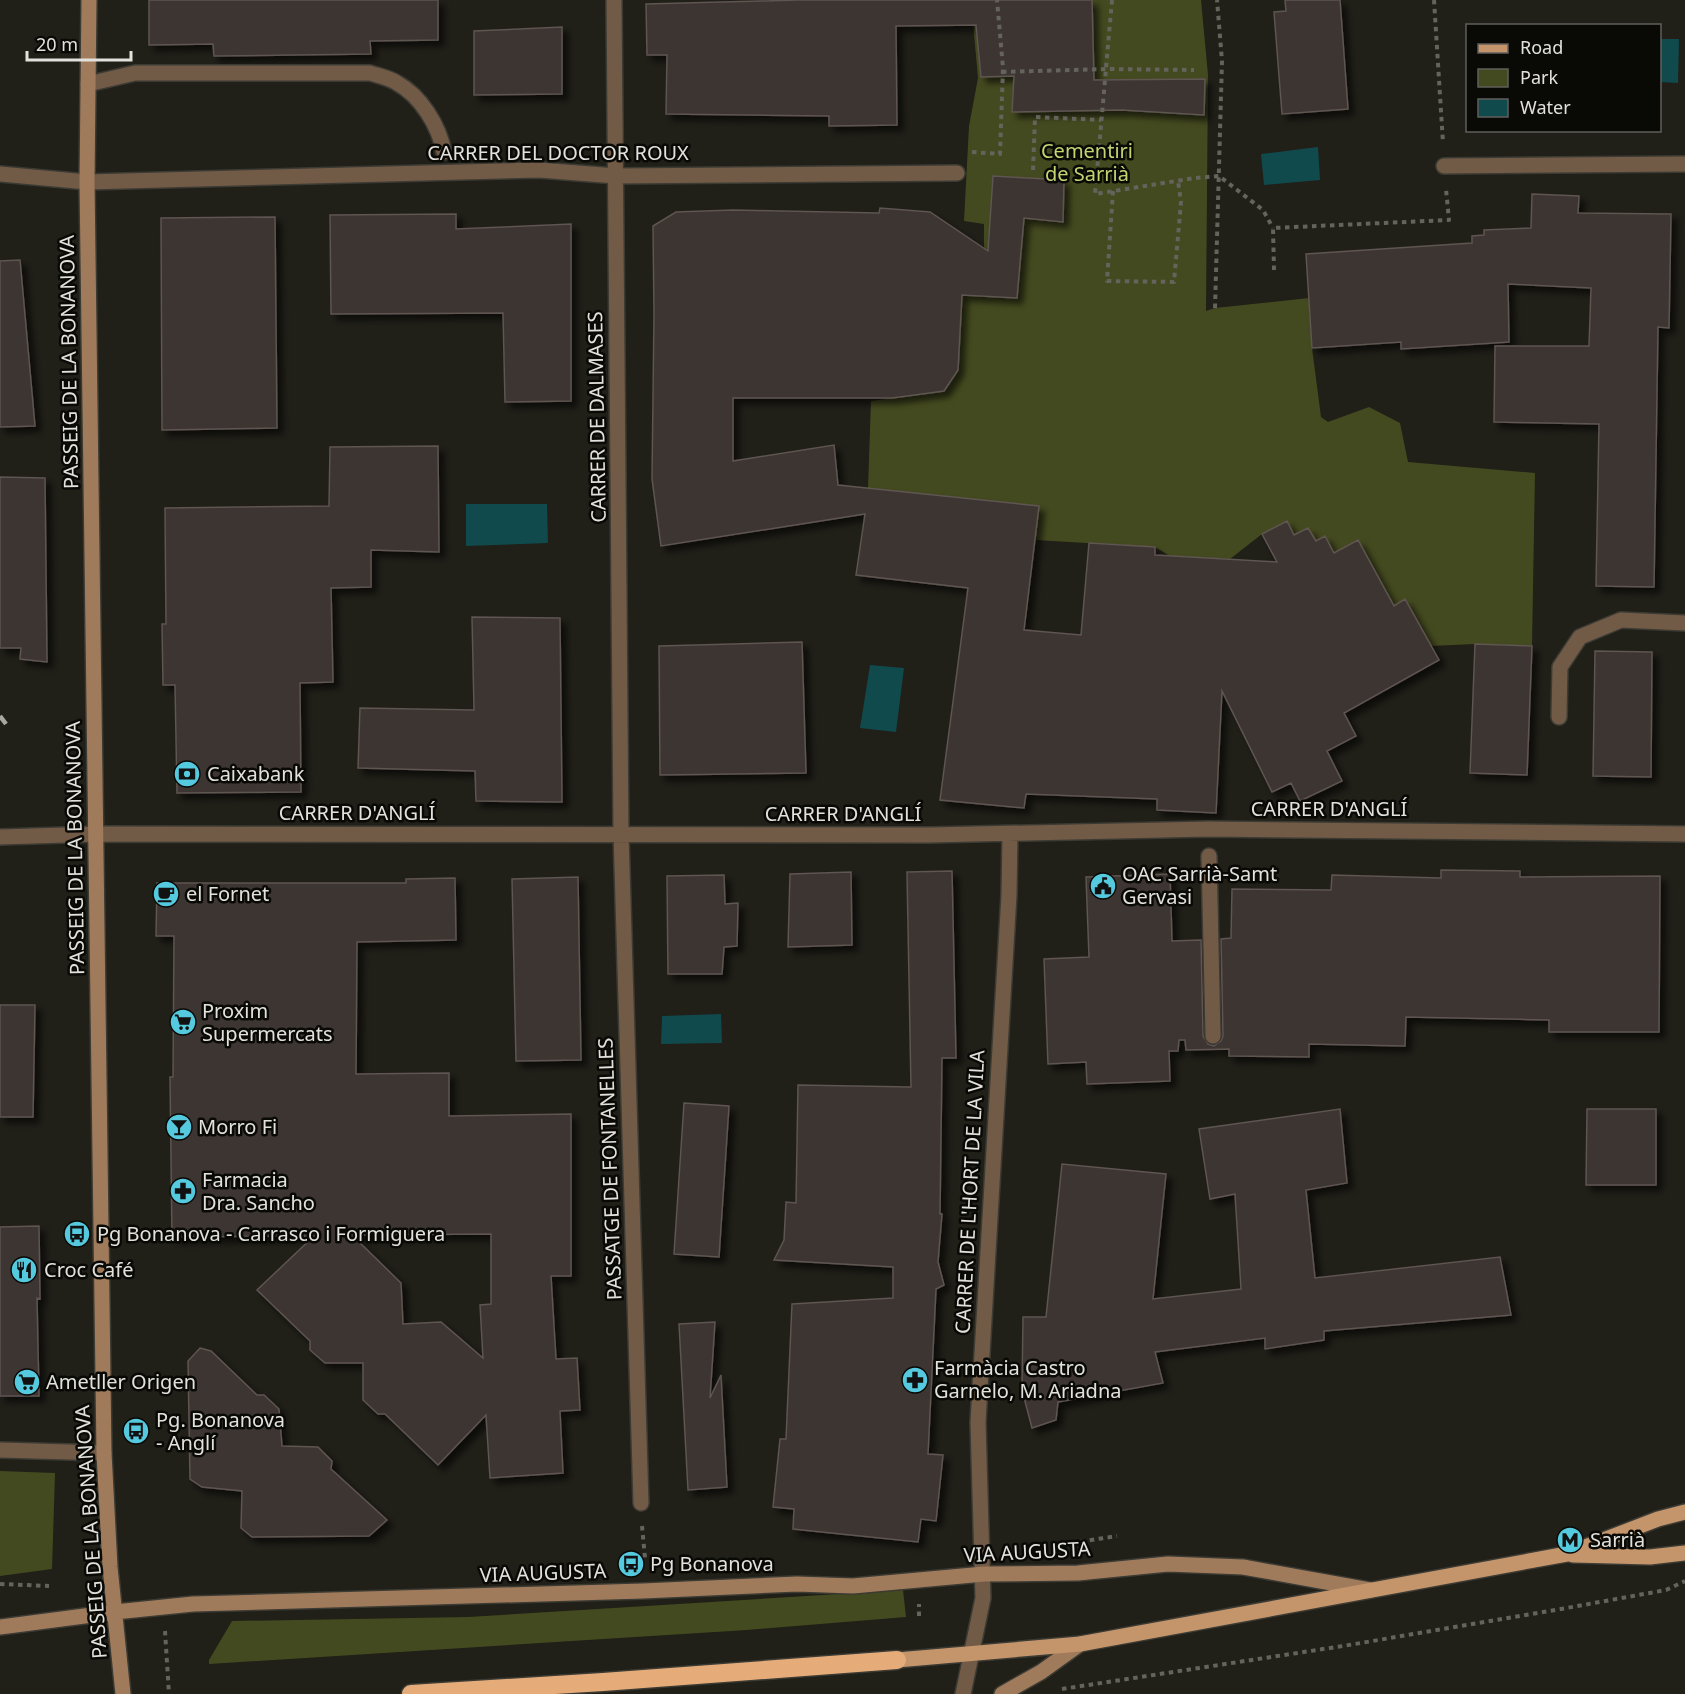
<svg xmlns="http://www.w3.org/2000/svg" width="1685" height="1694" viewBox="0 0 1685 1694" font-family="'Noto Sans',sans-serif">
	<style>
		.green { fill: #444a1f }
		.water { fill: #104a4d }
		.building { fill: #3d3431; stroke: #5e5451; stroke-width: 1.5; fill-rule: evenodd; filter: url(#shadow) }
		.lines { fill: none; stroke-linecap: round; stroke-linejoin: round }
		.lane-casing { stroke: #3b3a33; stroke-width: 18 }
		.street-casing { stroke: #3b3a33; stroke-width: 18 }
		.secondary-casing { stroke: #3b3a33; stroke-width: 18 }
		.primary-casing { stroke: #3b3a33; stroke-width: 18 }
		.highway-casing { stroke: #3b3a33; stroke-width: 21 }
		.path { stroke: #64635c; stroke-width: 4; stroke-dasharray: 4.5 4.5; stroke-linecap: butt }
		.lane { stroke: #715a46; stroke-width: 15 }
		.street { stroke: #715a46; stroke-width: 15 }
		.secondary { stroke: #a07b5b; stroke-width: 15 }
		.primary { stroke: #c4946b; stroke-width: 15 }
		.highway { stroke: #e5ac79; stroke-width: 18 }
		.rail { stroke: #a8a7a2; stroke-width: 4.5; stroke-dasharray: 10 10; stroke-linecap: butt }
		.labels { text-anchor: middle; stroke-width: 5; stroke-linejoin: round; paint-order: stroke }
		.park-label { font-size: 20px; fill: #c5d471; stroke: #090906 }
		.street-label { font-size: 20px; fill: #e2e1dc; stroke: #090906 }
		.poi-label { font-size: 20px; fill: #e2e1dc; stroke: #090906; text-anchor: start }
	</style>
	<defs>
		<filter id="shadow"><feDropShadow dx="5.5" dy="5.5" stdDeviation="3" flood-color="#0009"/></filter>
	</defs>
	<rect width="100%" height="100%" fill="#201f18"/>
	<path class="green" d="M971,0H1201L1208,75L1206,311L1215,308L1309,298L1312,348L1321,417L1328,422L1369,407L1400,423L1408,462L1535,473L1532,646L1475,644L1431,646L1406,600L1394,606L1358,540L1334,553L1325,536L1316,541L1308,528L1294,535L1287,521L1262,534L1230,559L1170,556L1155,547L1035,540L1038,506L868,488L871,401L944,391L958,370L964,269L984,298V224L964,221L969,126L978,78Z
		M0,1471L55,1473L52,1569L0,1576Z
		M903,1590L906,1617L747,1630L209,1664V1660L232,1621L468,1617Z"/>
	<path class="water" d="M1661,39H1679L1678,83L1660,82Z
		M1318,147L1320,180L1264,185L1261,154Z
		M466,504H547L548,543L466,546Z
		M870,665L904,668L896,732L860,728Z
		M721,1014L722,1043L661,1044L662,1016Z"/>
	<path class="building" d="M149,0H438V40L370,41L371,54L214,56L213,44L149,45Z
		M799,0H1092L1094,80L1205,79L1204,115L1122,110L1012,112L1014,76L981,77L976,25L896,26L897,125L829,126V116L666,114L667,55H647L646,4Z
		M1285,0H1340L1348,109L1282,114L1274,12L1286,11Z
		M562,27V94L474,95V31Z
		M993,176L1064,180L1063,222L1024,218L1017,298L962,295L958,370L944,391L892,398H733V461L834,445L838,485L1039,506L1024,630L1081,635L1089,543L1155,547V555L1277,562L1262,534L1287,521L1294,535L1308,528L1316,541L1325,536L1334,553L1358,540L1394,606L1405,599L1439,660L1344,713L1356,736L1327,751L1342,781L1300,801L1291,783L1272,792L1222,691L1216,813L1157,810V799L1026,794L1024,808L940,800L968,588L856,575L865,514L661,546L652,479L654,315L653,226L676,212L733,210L879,213L880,208L930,212L988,251Z
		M1532,194L1579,196L1578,213L1671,214L1669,328L1658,327L1654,587L1596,586L1599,424L1494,422L1495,346H1589L1591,288L1508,284L1509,342L1401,349V342L1312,348L1306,254L1472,243V236L1484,235V230L1531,228Z
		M456,214V229L571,224V401L505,402L503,313L331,314L330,215Z
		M275,217L277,428L162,430L161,218Z
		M20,260L35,426L0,427V261Z
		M438,446L439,552L371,550V587L331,588L333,682L300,683L301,792L177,793L175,685H163L162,624H166L165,508L329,506L330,447Z
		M0,477L45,478L47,662L20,659L21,648H0Z
		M472,617L560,618L562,802L476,801L475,771L358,768L360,708L474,710Z
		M802,642L806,773L660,775L659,646Z
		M1475,644L1532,646L1527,775L1470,773Z
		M1595,651L1652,652L1651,777L1593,776Z
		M1441,870L1520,871V877L1660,876L1659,1032H1549V1020L1406,1017L1405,1046L1309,1044V1057L1229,1056V1049L1186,1050L1185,1040H1179L1178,1051H1169L1170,1081L1087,1084L1086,1062L1048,1064L1044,959L1089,957L1086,877L1170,874L1172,941L1201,940L1203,1036L1208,1044L1214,1046L1221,1041L1223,1036L1221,939L1231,938L1232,889L1331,890L1332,875L1441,878Z
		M952,871L956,1058H942L940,1214H942L938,1262L944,1285L936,1289L928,1454L943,1455L936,1521L921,1519L918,1542L793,1529L794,1509L773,1507L780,1439H786L792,1304L893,1298V1267L774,1260L784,1240L786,1202L796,1203L798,1085L911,1087L907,872Z
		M851,872L852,945L788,947L790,874Z
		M724,875L725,904L738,903L737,946L724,947L722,974H668L667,876Z
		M578,877L581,1060L516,1061L512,879Z
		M455,878L456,940L357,942L356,1074L449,1073V1116L571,1114V1276H551L556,1359L577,1358L580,1410L560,1411L563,1473L490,1478L486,1415L438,1465L385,1414H378L363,1400V1363H325L310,1350V1341L257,1290L314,1236L172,1237L170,1077H173L174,936H156L157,883H406V879ZM491,1234V1304L480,1305L483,1358L441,1322L403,1324L401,1283L352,1235Z
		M0,1005H35L33,1117H0Z
		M684,1103L729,1106L719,1257L674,1254Z
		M1340,1109L1347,1183L1306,1190L1315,1278L1500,1257L1511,1315L1324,1331V1340L1265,1349V1338L1155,1352L1163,1383L1058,1402L1056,1420L1032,1428L1022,1390L1023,1317H1046L1062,1164L1166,1174L1153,1299L1241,1289L1235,1194L1210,1199L1199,1129Z
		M1587,1109H1656V1185H1586Z
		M39,1226L40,1299L37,1298L39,1396H0V1227Z
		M715,1322L710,1398L721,1375L727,1487L688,1490L679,1324Z
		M200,1348L211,1351L257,1395H264L279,1409L282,1446L318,1447L332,1461L331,1469L387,1520L369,1536L252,1537L241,1528L242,1491L202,1487L190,1479L188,1361Z"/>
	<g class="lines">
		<defs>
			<path id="lane" d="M1559,717L1560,667L1580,637L1621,620L1685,623"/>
			<path id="street" d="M614,0L621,834L641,1503
				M88,84L135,73H370C379,76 390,78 397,83C421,96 439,126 444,152
				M1444,166L1685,164
				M0,174L87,182L539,170L616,176L957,173
				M0,837L97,834L930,835L1208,829L1685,834
				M1209,856L1213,1036
				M0,1450L104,1453
				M963,1694L983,1598L978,1422L1009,895L1010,834"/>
			<path id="secondary" d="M89,0L87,182L104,1453L110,1567L123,1694
				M0,1627L115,1612L193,1604L643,1591L797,1584L853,1586L984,1574L1078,1573L1168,1564L1243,1567L1370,1590
				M1002,1694L1041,1672L1080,1644"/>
			<path id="primary" d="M1573,1555L1650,1557L1685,1553
				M897,1660L1080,1644L1567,1554L1658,1519L1685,1512"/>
			<path id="highway" d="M411,1694L603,1682L897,1660"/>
		</defs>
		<use href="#lane" class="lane-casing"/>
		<use href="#street" class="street-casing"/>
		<use href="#secondary" class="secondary-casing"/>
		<use href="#primary" class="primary-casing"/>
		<use href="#highway" class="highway-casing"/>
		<path class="path" d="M1112,0L1095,194L1195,178L1219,176L1263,210L1273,228
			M1434,0L1443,143
			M1002,72L1106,69L1194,70
			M972,152L1000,154L1003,68L997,0
			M1033,170L1035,117L1101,120
			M1113,191L1107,281L1174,282L1181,202L1178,181
			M1274,270L1273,228L1449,220L1446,189
			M1215,308L1222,61L1217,0
			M642,1526L645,1558
			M1072,1543L1117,1536
			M0,1584L49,1586
			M919,1616V1604
			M165,1631L169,1694
			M1062,1689L1343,1646L1561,1609L1666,1590L1685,1581"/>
		<use href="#lane" class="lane"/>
		<use href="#street" class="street"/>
		<use href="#secondary" class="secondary"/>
		<use href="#primary" class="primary"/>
		<use href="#highway" class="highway"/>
		<path class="rail" d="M0,716L12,732"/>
	</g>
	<defs>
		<symbol id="bank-disc" viewBox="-11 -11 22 22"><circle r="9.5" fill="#55cadf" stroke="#090906"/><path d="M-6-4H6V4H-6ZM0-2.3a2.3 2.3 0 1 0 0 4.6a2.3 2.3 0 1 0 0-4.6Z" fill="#111"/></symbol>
		<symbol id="civic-disc" viewBox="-11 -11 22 22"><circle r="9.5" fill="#55cadf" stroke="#090906"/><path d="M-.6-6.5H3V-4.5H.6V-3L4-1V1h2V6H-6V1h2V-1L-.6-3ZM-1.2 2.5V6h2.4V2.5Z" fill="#111"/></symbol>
		<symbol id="cafe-disc" viewBox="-11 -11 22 22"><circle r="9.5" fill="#55cadf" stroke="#090906"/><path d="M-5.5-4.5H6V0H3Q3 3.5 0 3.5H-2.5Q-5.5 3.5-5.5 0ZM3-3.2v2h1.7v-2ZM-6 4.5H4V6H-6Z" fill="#111"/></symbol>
		<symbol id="supermarket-disc" viewBox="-11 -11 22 22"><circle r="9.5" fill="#55cadf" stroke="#090906"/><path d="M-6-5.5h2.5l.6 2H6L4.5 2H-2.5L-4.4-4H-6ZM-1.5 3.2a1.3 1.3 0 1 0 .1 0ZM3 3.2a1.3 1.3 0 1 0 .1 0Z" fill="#111"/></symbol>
		<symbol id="bar-disc" viewBox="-11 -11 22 22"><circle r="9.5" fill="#55cadf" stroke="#090906"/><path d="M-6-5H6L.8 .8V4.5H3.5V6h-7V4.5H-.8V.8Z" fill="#111"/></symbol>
		<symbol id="pharmacy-disc" viewBox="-11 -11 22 22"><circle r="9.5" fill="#55cadf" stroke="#090906"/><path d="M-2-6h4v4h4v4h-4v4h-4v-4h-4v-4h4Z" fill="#111"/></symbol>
		<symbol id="bus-disc" viewBox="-11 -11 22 22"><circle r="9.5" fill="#55cadf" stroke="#090906"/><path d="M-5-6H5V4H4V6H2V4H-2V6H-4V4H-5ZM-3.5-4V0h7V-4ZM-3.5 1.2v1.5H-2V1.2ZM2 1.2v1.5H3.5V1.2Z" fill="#111"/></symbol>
		<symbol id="restaurant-disc" viewBox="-11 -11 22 22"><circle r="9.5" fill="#55cadf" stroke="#090906"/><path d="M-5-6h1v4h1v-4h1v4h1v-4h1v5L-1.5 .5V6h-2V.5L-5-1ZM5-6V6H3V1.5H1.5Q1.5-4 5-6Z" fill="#111"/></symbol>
		<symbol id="metro-disc" viewBox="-11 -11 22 22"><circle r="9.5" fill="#55cadf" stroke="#090906"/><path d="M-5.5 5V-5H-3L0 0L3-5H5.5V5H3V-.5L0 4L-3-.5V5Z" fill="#111"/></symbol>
	</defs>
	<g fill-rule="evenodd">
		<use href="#bank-disc" x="172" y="759" width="30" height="30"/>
		<use href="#civic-disc" x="1088" y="871" width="30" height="30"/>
		<use href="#cafe-disc" x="151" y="879" width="30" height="30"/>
		<use href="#supermarket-disc" x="168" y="1007" width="30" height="30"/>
		<use href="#bar-disc" x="164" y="1112" width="30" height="30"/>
		<use href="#pharmacy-disc" x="168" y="1176" width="30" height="30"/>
		<use href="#bus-disc" x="62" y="1219" width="30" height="30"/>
		<use href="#restaurant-disc" x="9" y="1255" width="30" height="30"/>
		<use href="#pharmacy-disc" x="900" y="1365" width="30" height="30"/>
		<use href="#supermarket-disc" x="12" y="1367" width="30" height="30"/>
		<use href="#bus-disc" x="121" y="1416" width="30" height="30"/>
		<use href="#metro-disc" x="1555" y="1525" width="30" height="30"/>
		<use href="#bus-disc" x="616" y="1549" width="30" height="30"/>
	</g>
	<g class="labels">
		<g class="park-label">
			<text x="1087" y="158">Cementiri<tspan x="1087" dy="23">de Sarrià</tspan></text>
		</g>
		<g class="street-label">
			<text x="558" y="160">CARRER DEL DOCTOR ROUX</text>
			<text transform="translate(69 362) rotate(-91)" y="7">PASSEIG DE LA BONANOVA</text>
			<text transform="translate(597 417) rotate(-91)" y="7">CARRER DE DALMASES</text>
			<text x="1329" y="816">CARRER D'ANGLÍ</text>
			<text x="357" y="820">CARRER D'ANGLÍ</text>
			<text x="843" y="821">CARRER D'ANGLÍ</text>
			<text transform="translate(75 848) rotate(-91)" y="7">PASSEIG DE LA BONANOVA</text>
			<text transform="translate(610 1169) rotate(-92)" y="7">PASSATGE DE FONTANELLES</text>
			<text transform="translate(970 1192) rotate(-87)" y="7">CARRER DE L'HORT DE LA VILA</text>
			<text transform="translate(91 1532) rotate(-94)" y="7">PASSEIG DE LA BONANOVA</text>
			<text transform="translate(1027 1552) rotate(-3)" y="7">VIA AUGUSTA</text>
			<text transform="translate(543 1573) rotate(-2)" y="7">VIA AUGUSTA</text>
		</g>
		<g class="poi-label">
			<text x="207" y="781">Caixabank</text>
			<text x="1122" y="881">OAC Sarrià-Samt<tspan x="1122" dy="23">Gervasi</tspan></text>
			<text x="186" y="901">el Fornet</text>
			<text x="202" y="1018">Proxim<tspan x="202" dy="23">Supermercats</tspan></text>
			<text x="198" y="1134">Morro Fi</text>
			<text x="202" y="1187">Farmacia<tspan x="202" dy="23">Dra. Sancho</tspan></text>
			<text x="97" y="1241">Pg Bonanova - Carrasco i Formiguera</text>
			<text x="44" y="1277">Croc Café</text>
			<text x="934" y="1375">Farmàcia Castro<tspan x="934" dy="23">Garnelo, M. Ariadna</tspan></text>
			<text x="46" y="1389">Ametller Origen</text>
			<text x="156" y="1427">Pg. Bonanova<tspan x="156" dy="23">- Anglí</tspan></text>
			<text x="1590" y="1547">Sarrià</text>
			<text x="650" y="1571">Pg Bonanova</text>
		</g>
	</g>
	<rect x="1466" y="24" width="195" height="108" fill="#090906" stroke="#605f5c" stroke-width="1.5"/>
	<rect x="1478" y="44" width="30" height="9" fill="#c4946b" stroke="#605f5c" stroke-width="1.5"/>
	<text x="1520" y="54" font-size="18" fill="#e2e1dc">Road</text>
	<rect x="1478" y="69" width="30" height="18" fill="#444a1f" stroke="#605f5c" stroke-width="1.5"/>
	<text x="1520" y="84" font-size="18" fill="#e2e1dc">Park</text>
	<rect x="1478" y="99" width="30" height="18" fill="#104a4d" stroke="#605f5c" stroke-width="1.5"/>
	<text x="1520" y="114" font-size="18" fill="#e2e1dc">Water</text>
	<path d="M27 51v9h104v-9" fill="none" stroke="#e2e1dc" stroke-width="3"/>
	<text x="36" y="51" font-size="18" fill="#e2e1dc" stroke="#090906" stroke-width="4.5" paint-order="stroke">20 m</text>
</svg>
